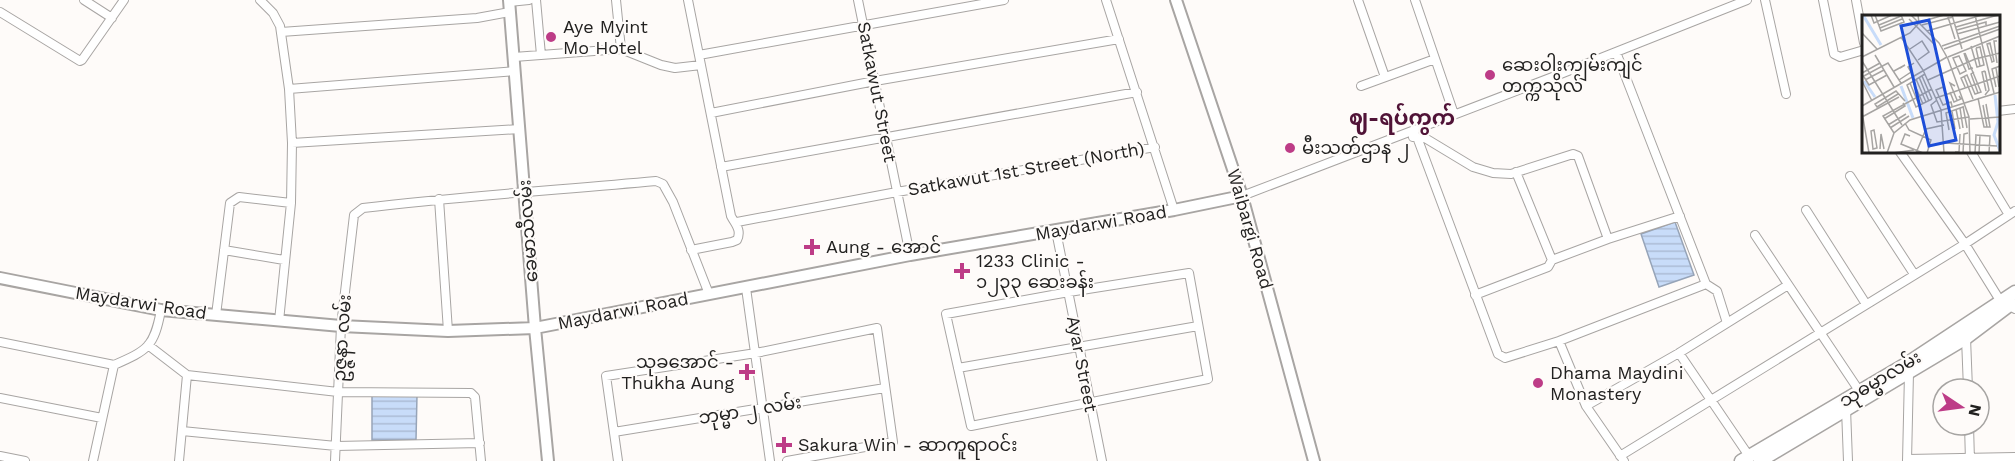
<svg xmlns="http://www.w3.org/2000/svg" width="2015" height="461" viewBox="0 0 2015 461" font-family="'Work Sans','Noto Sans Myanmar',sans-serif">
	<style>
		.water { fill: url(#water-rules); stroke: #96a4b8; stroke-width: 1.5 }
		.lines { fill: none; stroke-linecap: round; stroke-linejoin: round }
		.street-casing { stroke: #a8a5a3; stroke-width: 10 }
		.secondary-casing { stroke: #a8a5a3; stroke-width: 14 }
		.primary-casing { stroke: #a8a5a3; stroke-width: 15 }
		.street { stroke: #fff; stroke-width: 8 }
		.secondary { stroke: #fff; stroke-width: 10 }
		.primary { stroke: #fff; stroke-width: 12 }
		.poi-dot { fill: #bd3c87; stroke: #fefbf9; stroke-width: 2 }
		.labels { text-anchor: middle; stroke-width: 4.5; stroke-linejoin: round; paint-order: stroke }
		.poi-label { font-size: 18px; fill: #222120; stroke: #fefbf9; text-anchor: start }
		.street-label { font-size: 18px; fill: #222120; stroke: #fefbf9 }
		.quarter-label { font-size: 21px; font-weight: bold; fill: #501337; stroke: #fefbf9 }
		.inset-river { fill: none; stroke: #c8dcf9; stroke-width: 3 }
		.inset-road { fill: none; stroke: #a6a4a2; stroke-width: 1.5 }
		.view { fill: #1d4ed8; fill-opacity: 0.15; stroke: #1d4ed8; stroke-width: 3 }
		.inset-edge { fill: none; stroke: #222120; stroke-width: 3 }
	</style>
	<defs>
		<pattern id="water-rules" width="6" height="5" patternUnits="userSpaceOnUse" patternTransform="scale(1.5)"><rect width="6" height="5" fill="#c8dcf9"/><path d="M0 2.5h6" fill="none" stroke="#acbcd5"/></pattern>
	</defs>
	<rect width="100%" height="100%" fill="#fefbf9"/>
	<path class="water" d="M1675,222L1694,275L1659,287L1641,234Z
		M372,395H417L416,440H372Z"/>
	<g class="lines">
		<defs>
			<path id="street" d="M84,0L112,18
				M260,0L273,13L280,26L289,89L292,143L291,203L279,321
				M536,0L541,55
				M616,0L621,49
				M688,0L731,216C735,224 742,230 737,240L732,242L691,250
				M858,0L910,255
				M1106,0L1174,210
				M1358,0L1385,77
				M1415,0L1454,114
				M1765,0L1786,94
				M1823,0L1834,54L1840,57L1864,50
				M1856,0L1864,43
				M509,2L529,0
				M0,12L80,61L82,60L124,0
				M281,32L477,18L510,12
				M699,55L1004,0
				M514,57L621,49L661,65L675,68L701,65
				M1361,86L1435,59
				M289,89L515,71
				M1998,111L2015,109
				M711,113L875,81L1119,39
				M1413,137L1425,138L1473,167L1493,173L1511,174L1573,154L1578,156L1608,239
				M1417,137L1498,354L1505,358L1559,341L1706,284L1616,52
				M292,143L520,129
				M1900,152L1965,244L2001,302L2015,309
				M1971,152L2009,215
				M721,167L1137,92
				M1516,172L1552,260
				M1850,176L1914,274
				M1242,196L1563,73L1747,0
				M439,199L448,331
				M1806,210L1866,304
				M737,222L897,192L1155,147
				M1056,231L1102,461
				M1755,235L1860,392
				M224,250L284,260
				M1189,273L1208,379L971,426L946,314L1069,292Z
				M1706,284L1717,291L1727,323
				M746,288L770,461
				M1475,295L1548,267L1552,260L1608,239L1680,216
				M216,315L230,203L239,197L291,203
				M1966,338L1968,389
				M1559,341L1586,406L1624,461
				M0,342L114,365
				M148,345L187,375
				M1679,353L1749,456
				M114,365C148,350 154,347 161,310
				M958,368L1198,326
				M187,375L338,392L471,393L475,397L481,461
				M0,398L102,418
				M1586,406L1679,353L1788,285
				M1846,409L1848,461
				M1969,425L1970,461
				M182,431L336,446L480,443
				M614,432L885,388
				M0,456L25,461
				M1620,456L1965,244L2015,211
				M1907,459L2015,457
				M93,461L114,365
				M179,461L187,375
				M335,461L341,326L354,215L363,208C461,196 559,190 656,181L663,184L673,202L709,294
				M618,461L606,376L756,353L877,328L893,442L787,461
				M1907,461L1909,373"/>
			<path id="secondary" d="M509,0L535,328L548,461
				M1176,0L1242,196L1314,461
				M0,278L161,310L341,326L448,331L535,328L910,255L1174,210L1242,196"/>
			<path id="primary" d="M1741,461L1906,364L2015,292
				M1760,461L1966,338L2011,304"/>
		</defs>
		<use href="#street" class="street-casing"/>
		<use href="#secondary" class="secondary-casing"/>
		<use href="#primary" class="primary-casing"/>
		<use href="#street" class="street"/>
		<use href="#secondary" class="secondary"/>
		<use href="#primary" class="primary"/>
	</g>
	<g class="poi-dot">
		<circle cx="551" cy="37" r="6"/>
		<circle cx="1490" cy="75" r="6"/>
		<circle cx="1290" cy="148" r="6"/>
		<path d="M809 238h6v6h6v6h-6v6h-6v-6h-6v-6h6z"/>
		<path d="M959 262h6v6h6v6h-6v6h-6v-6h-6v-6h6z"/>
		<path d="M744 363h6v6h6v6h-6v6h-6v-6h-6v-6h6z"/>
		<circle cx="1538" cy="383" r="6"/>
		<path d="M781 436h6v6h6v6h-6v6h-6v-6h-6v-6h6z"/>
	</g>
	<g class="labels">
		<g class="poi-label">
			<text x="563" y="33">Aye Myint<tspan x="563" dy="21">Mo Hotel</tspan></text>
			<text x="1502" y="71">ဆေးဝါးကျွမ်းကျင်<tspan x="1502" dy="21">တက္ကသိုလ်</tspan></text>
			<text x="1302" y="154">မီးသတ်ဌာန ၂</text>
			<text x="826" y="253">Aung - အောင်</text>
			<text x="976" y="267">1233 Clinic -<tspan x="976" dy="21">၁၂၃၃ ဆေးခန်း</tspan></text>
			<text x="734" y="368" text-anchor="end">သုခအောင် -<tspan x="734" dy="21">Thukha Aung</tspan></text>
			<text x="1550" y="379">Dhama Maydini<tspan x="1550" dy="21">Monastery</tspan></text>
			<text x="798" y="451">Sakura Win - ဆာကူရာဝင်း</text>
		</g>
		<g class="street-label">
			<text transform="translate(877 92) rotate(79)" y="6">Satkawut Street</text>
			<text transform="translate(1026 169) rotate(-10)" y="6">Satkawut 1st Street (North)</text>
			<text transform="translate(1101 223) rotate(-10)" y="6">Maydarwi Road</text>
			<text transform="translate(1250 229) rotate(74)" y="6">Waibargi Road</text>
			<text transform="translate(528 231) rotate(-94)" y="6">ခေမာသီလမ်း</text>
			<text transform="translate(141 303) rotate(9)" y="6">Maydarwi Road</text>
			<text transform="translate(623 311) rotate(-11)" y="6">Maydarwi Road</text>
			<text transform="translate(342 338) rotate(-86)" y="6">ဥဇ္ဇနာ လမ်း</text>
			<text transform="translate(1082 364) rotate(79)" y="6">Ayar Street</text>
			<text transform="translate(1880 379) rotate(-31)" y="6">သုဓမ္မာလမ်း</text>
			<text transform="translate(750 410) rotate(-9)" y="6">ဘုမ္မာ ၂ လမ်း</text>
		</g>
		<g class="quarter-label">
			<text x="1402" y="125">ဈ-ရပ်ကွက်</text>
		</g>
	</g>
	<g transform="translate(1862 15)">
		<rect width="138" height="138" fill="#fefbf9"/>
		<path class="inset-river" d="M1,0L19,30M2,66L13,82M39,71L51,103M133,80L136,107L132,120L138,136"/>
		<path class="inset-road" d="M9,0L12,8L30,0M13,0L19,16L42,7L39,0M49,0L77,28L86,44L107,102L108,138M90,0L100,34M113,0L132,78M86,2L93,24M47,4L72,29M58,7L82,0M17,10L39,1M60,10L91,2M94,12L136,0M18,13L40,4M95,15L124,7V10M65,16L120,0M0,18L15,34M95,19L138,7M39,22L61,55L79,95L82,138M128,28L132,46L130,47L125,29ZM80,31L138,11M109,31L115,52L122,50L118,32L114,33M114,33L118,51M48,34L60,26L67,37L56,45M82,34L138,14M102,38L107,54L111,53M13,40L32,72M97,41L104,56L98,59L91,43ZM0,42L48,18L57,8L56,0M86,42L138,21M0,46L40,110M135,48L132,26H135M134,53L137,72M32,56L43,50L38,53M123,56L120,57L124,76M112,57L109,59L116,78M0,58L18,48M63,59L45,70L54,92L70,84M60,61L70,84M102,61L111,84M0,62L26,48L39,68M2,62L7,70L25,60M57,62L67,86M54,64L64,87M3,65L22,55M37,65L49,57L46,52L52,48M66,65L113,44L138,38M0,66L10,86M51,66L61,89M48,68L57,90M93,71L88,68L95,85M103,72L99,63L105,60L113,79L119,77L103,38M134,72L130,54L138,51M88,77L92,87L99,84L97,81M36,79L15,92L13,89L34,76L43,86M123,80L127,75L123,56M74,83L138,61M116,83L122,112H128L124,89M75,85L69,90L75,107L107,102M87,88L81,72L74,75L81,90L89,87L90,91M121,90L125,112M0,91L85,42M101,91L105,113M98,93L101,113M94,94L98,114M90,96L93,114M0,97L7,138M0,102L37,82M22,104L43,91L41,88M108,104L138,102M43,108L47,115L69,125L65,138M26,110L44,99M28,113L47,101M0,115V134M12,115L15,133L11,134L9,116ZM87,115L84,98L101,92M32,118L21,101L70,74M113,120L128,121L127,138M48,121L43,119L39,129L61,138M83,128L135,131M18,134L19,119L22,134M93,137H97L98,119M25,138L32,118L48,105L138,77M31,138L52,135M54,138L64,114L82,110M101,138L102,119L106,118M113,138L114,120M117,138L118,120"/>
		<path class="view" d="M67,5L94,125L67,131L39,11Z"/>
		<rect width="138" height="138" class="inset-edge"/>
	</g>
	<g transform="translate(1961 407) rotate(103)"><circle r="28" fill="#fefbf9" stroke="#a6a4a2" stroke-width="1.5"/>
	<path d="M0-4.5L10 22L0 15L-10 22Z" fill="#bd3c87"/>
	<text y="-9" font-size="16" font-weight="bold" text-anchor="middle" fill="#222120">N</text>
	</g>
</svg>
